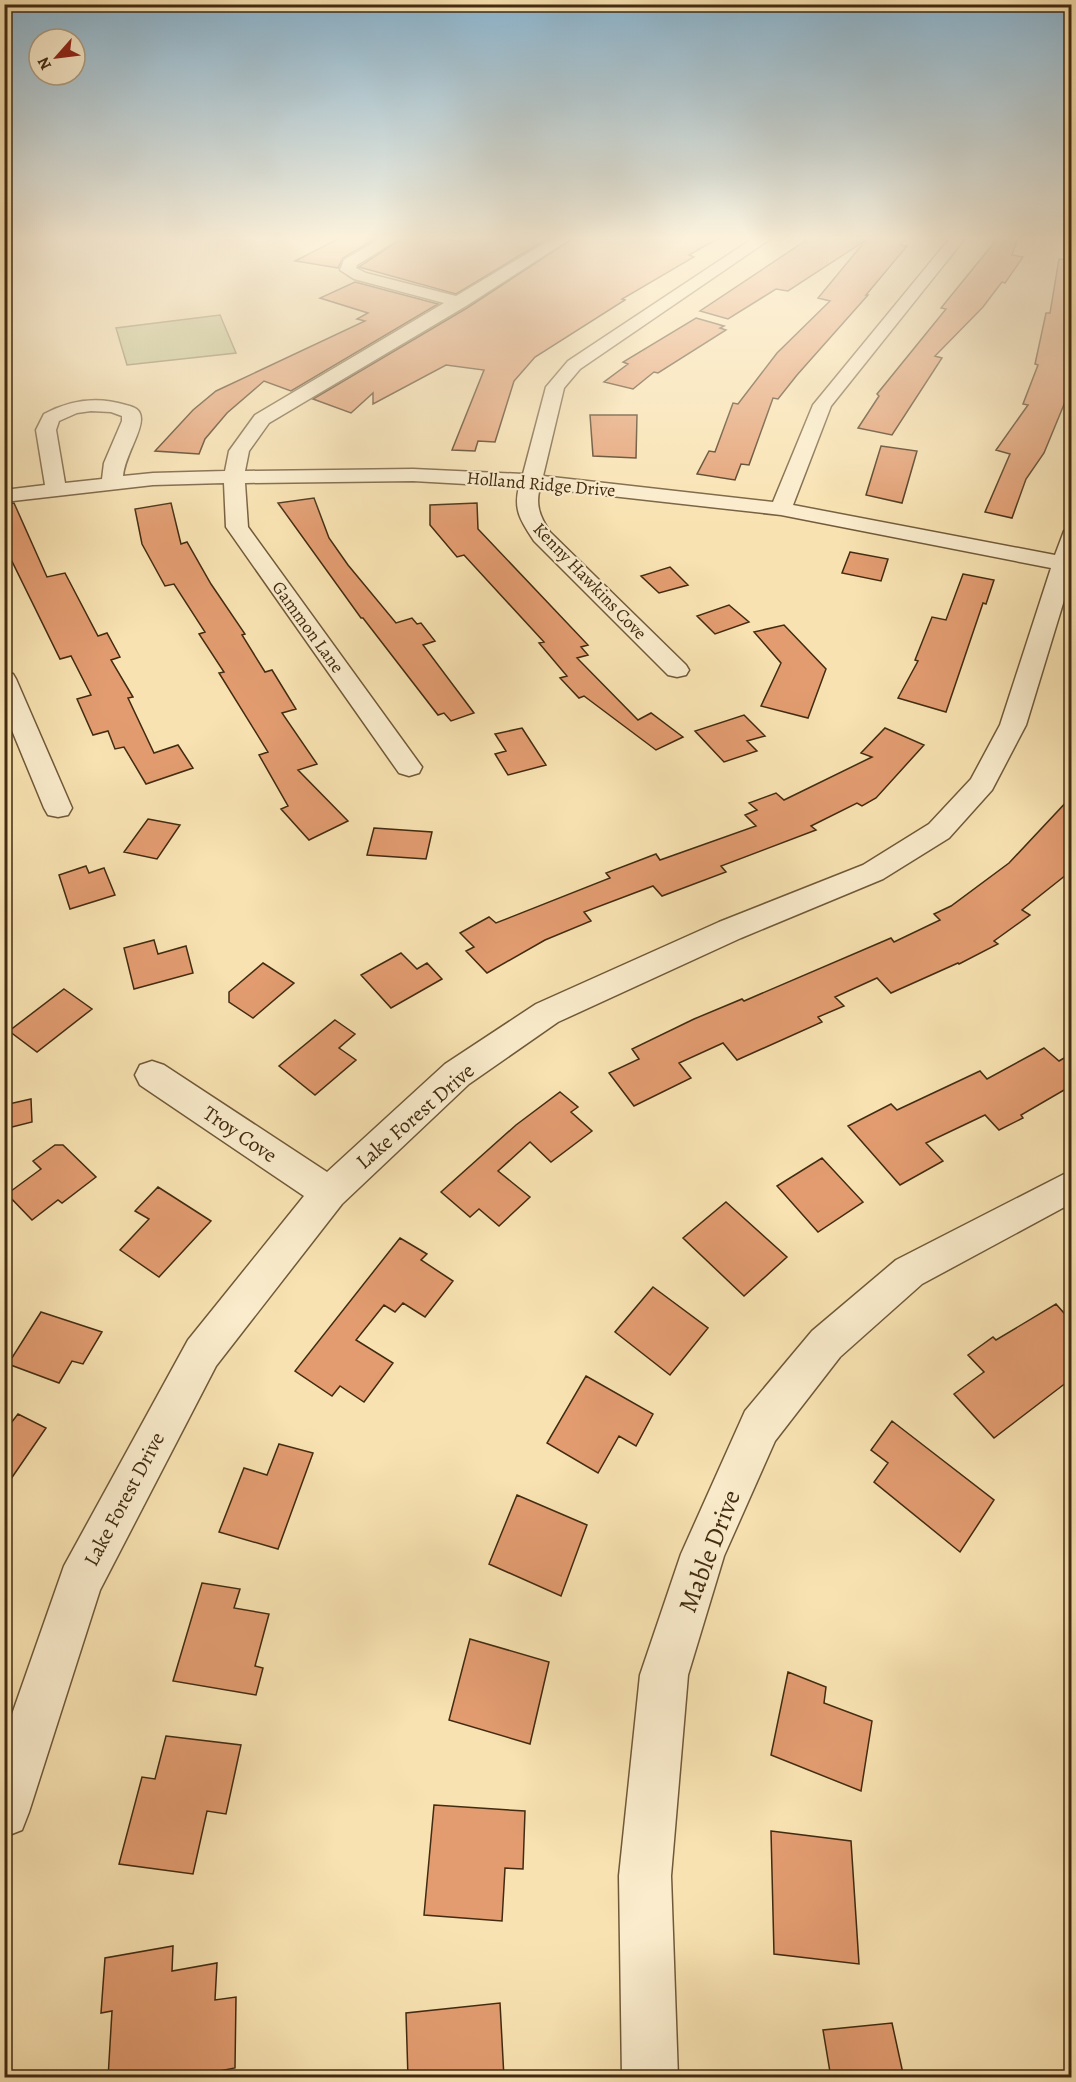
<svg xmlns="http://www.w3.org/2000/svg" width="1076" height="2082" viewBox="0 0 1076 2082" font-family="Alegreya,serif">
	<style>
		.green { fill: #bec38b; stroke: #80774e; stroke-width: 1.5 }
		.building { fill: #e29c70; stroke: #422b11; stroke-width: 1.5 }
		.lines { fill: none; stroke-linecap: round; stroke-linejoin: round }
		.minor-casing { stroke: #705939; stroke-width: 3 }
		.minor { fill: #faeccc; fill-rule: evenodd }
		.labels { text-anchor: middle; stroke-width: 4.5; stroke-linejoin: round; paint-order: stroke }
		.far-street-label { font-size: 18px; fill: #422b11; stroke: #faeccc }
		.street-label { font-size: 21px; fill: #422b11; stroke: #faeccc }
		.near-street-label { font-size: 26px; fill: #422b11; stroke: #faeccc }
	</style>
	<rect width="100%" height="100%" fill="#f8e2b1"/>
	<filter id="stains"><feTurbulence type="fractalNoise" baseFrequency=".00333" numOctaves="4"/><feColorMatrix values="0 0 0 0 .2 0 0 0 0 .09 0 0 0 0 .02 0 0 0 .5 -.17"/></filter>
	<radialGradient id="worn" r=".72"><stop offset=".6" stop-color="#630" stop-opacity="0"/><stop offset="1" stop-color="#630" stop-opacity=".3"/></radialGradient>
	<path class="green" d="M220,315L236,353L127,365L116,328Z"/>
	<path class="building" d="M342,237H378L343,258L338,268L295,261Z
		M404,237H439L460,242L467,237H550L456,294L359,267Z
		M575,237H722L697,250H698L689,255L694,257L622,299L625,300L535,357L514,381L495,442L478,441L475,451L452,450L484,370L446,365L373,404V393L351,413L313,399L467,308Z
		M811,237H907L900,245L907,246L866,295H868L797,375L778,399L773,398L749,465L741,464L735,480L697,474L709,451L715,452L733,403L738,404L777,353L830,301L818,298L866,240L788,291L776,289L728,319L700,311Z
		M995,237H1018L1012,255L1023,257L1005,283L1002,282L983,307L935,356L942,358L892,435L858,428L879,396L877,394L946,309L941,308L993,244Z
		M1059,259L1071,260V394L1065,402L1044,453L1026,479L1012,518L985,512L1010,454L996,450L1028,405L1023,404L1038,365L1035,364L1046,313H1050Z
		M355,282L438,304L291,391L264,381L227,413L205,439L199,454L155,451L193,410L216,391L365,321L357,319L368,313L320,298Z
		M696,318L724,326L720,328L726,330L658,373L654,372L633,389L604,382L628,364L623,362Z
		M590,415H637L636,458L593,456Z
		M881,446L917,451L902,503L866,495Z
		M314,498L329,538L348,565L396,623L412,618L417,624L421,623L435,641L423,645L474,713L451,721L444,713L438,715L363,618H361L278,503Z
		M14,503L47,577L65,573L98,636L107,633L120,657L111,660L133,697L128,698L154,753L178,745L193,768L146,784L124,747L115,749L108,731L93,735L77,699L91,695L71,656L60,659L4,545V504Z
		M171,503L181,544L187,542L211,584L245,634L242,635L265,672L272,670L296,709L282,713L317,764L298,770L348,821L309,840L281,809L288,806L259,755L268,752L219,673L224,672L199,634L205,632L174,584L165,586L142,544L135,509Z
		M477,503L478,529L588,645L581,647L588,655L577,658L638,720L651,713L683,737L656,750L584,696L579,698L560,678L567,676L539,643L544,642L464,555L457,557L430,525V505Z
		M850,552L888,559L881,581L842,573Z
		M670,567L688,585L659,593L641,576Z
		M963,574L994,580L986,604L983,603L946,712L898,698L918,661L915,660L932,617L946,620Z
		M729,605L749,622L715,634L697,616Z
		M784,625L826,669L808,718L761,706L781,663L754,632Z
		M744,715L765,736L747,741L757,751L724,762L695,731Z
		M522,728L546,765L508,775L495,754L506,751L495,734Z
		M885,728L924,745L876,798L862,806L857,803L811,826L816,830L721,866L726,872L662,896L653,886L584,912L591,921L545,940L487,973L466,951L474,947L460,933L489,917L496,923L610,878L606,873L656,854L660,860L756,826L745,815L757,810L749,803L776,793L784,800L872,757L861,753Z
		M1071,797V871L1022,910L1030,915L994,941L998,944L959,964L958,963L891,993L877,978L835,997L844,1006L818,1017L822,1022L737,1060L723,1043L679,1063L691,1078L634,1106L609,1073L639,1059L632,1049L694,1019L742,999L744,1001L891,938L894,942L940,920L934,914L951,906L1009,863Z
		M148,819L180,825L157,859L124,852Z
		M374,828L432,832L426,859L367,855Z
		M86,866L89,873L104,868L115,895L70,909L59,875Z
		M154,940L158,954L186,946L193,973L134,989L124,948Z
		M401,953L417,969L427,963L442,979L391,1008L361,975Z
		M263,963L294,983L253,1018L229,1002V992Z
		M64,989L92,1009L37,1052L9,1031Z
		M335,1020L355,1034L339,1048L356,1060L315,1095L279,1066Z
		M1044,1048L1059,1061L1071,1054V1086L1021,1115L1023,1118L999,1130L985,1115L926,1143L943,1161L900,1185L848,1126L891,1104L897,1110L980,1071L987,1079Z
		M560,1092L578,1107L571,1112L592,1131L551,1162L530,1142L498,1171L530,1197L499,1226L479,1209L470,1217L441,1192L516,1125Z
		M31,1099L32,1122L4,1129V1105Z
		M55,1145H63L96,1177L62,1203L58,1200L32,1220L7,1194L41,1169L33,1161Z
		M822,1158L863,1202L818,1232L777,1186Z
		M158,1187L211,1221L159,1277L120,1250L149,1219L135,1211Z
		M726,1202L787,1257L744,1296L683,1238Z
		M400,1238L427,1254L421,1260L453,1281L425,1317L403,1303L395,1312L384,1305L356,1340L393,1363L364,1402L340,1386L332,1396L295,1371Z
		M653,1287L708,1328L670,1375L615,1332Z
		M1056,1304L1071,1321V1379L994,1438L954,1394L984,1372L968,1355L993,1337L996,1340Z
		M41,1312L102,1332L83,1364L72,1361L59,1383L8,1364Z
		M586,1376L653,1414L636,1446L619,1436L598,1473L547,1443Z
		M18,1414L46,1428L4,1489V1432Z
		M892,1421L994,1500L960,1552L874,1482L888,1463L871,1450Z
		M279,1444L313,1453L278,1549L219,1532L244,1468L267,1475Z
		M517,1495L587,1525L561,1596L489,1564Z
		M202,1583L240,1589L234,1608L269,1614L255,1666L263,1668L256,1695L173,1681Z
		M470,1639L549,1662L530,1744L449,1720Z
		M788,1672L826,1687L824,1703L872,1721L861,1791L771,1755Z
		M166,1736L241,1745L226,1814L207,1811L193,1874L119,1864L142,1777L155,1779Z
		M434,1805L525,1811L523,1869L505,1868L502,1921L424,1915Z
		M771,1831L851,1841L859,1964L774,1954Z
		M173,1946L172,1971L217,1963L215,2000L236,1997L235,2068L183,2078H108L112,2011L101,2013L105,1958Z
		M500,2003L504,2078H408L406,2013Z
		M892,2023L904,2078H831L823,2030Z"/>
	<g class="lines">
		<defs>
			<path id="minor" d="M383,237H402L357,265L356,268L366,273L456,296L555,237H573L466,306L269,423L249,451L245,471L413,469L523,474L546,387L568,361L755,237H773L580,369L564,388L543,476L773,502L813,405L951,237H966L831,406L793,505L1055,555L1064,531L1072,530V574L1026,725L992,790L949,838L883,879L741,938L558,1022L469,1084L342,1204L216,1366L100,1590L29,1812L22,1830L4,1837V1737L64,1566L188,1340L304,1196L140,1085L135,1075L140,1065L152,1061L164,1065L327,1172L445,1064L536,1004L719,922L863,865L929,824L971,779L1000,725L1051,568L781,515L540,488C535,505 540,517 550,532L686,665L689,670L686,675L677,677L668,675L534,541C521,521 513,510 519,487L413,481L245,483L248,527L422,767L419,773L409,776L399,773L226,527L224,483L153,485L4,502V490L45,485L36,430L44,414C70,400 97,396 126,405C134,407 141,409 141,419C141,434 125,456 123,476L153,473L225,471L229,451L255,415L444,303L354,279L340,270L344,260ZM91,411L111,412L122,416V421L104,463L102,479L65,483L56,430L59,421L77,413Z
				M4,672L13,674L16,679L72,808L68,815L58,817L48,815L44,808L4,711Z
				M1072,1170V1203L922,1284L840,1357L775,1441L724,1556L688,1675L671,1876L678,2078H622L619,1876L640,1675L681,1554L745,1411L812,1331L896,1260Z"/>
		</defs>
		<use href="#minor" class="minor-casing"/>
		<use href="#minor" class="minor"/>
	</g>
	<linearGradient id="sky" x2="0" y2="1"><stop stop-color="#8bb7d3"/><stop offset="0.45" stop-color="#fcf2dc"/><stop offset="1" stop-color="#fcf2dc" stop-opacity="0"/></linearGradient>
	<rect width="1076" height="529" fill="url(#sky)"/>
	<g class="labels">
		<g class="far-street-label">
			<text transform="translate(541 484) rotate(5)" y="6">Holland Ridge Drive</text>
			<text transform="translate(590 581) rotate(46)" y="6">Kenny Hawkins Cove</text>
			<text transform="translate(308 627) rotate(54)" y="6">Gammon Lane</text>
		</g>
		<g class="street-label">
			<text transform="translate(415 1116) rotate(-41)" y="7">Lake Forest Drive</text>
			<text transform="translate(240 1134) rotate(34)" y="7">Troy Cove</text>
			<text transform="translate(124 1499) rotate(-62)" y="7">Lake Forest Drive</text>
		</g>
		<g class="near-street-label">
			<text transform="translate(709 1551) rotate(-69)" y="9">Mable Drive</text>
		</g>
	</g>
	<rect width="1076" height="2082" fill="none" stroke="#f8e2b1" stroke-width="24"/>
	<rect x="6" y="6" width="1064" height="2070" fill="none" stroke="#422b11" stroke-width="3"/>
	<rect x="12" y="12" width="1052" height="2058" fill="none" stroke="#422b11" stroke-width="1.5"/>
	<g transform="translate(57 57) rotate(242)"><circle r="28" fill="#faeccc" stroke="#b09f81" stroke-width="1.5"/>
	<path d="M0-4.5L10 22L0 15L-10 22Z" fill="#8f2418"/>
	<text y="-9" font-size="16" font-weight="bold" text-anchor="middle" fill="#422b11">N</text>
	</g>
	<rect width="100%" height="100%" filter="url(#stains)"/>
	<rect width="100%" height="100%" fill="url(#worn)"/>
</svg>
